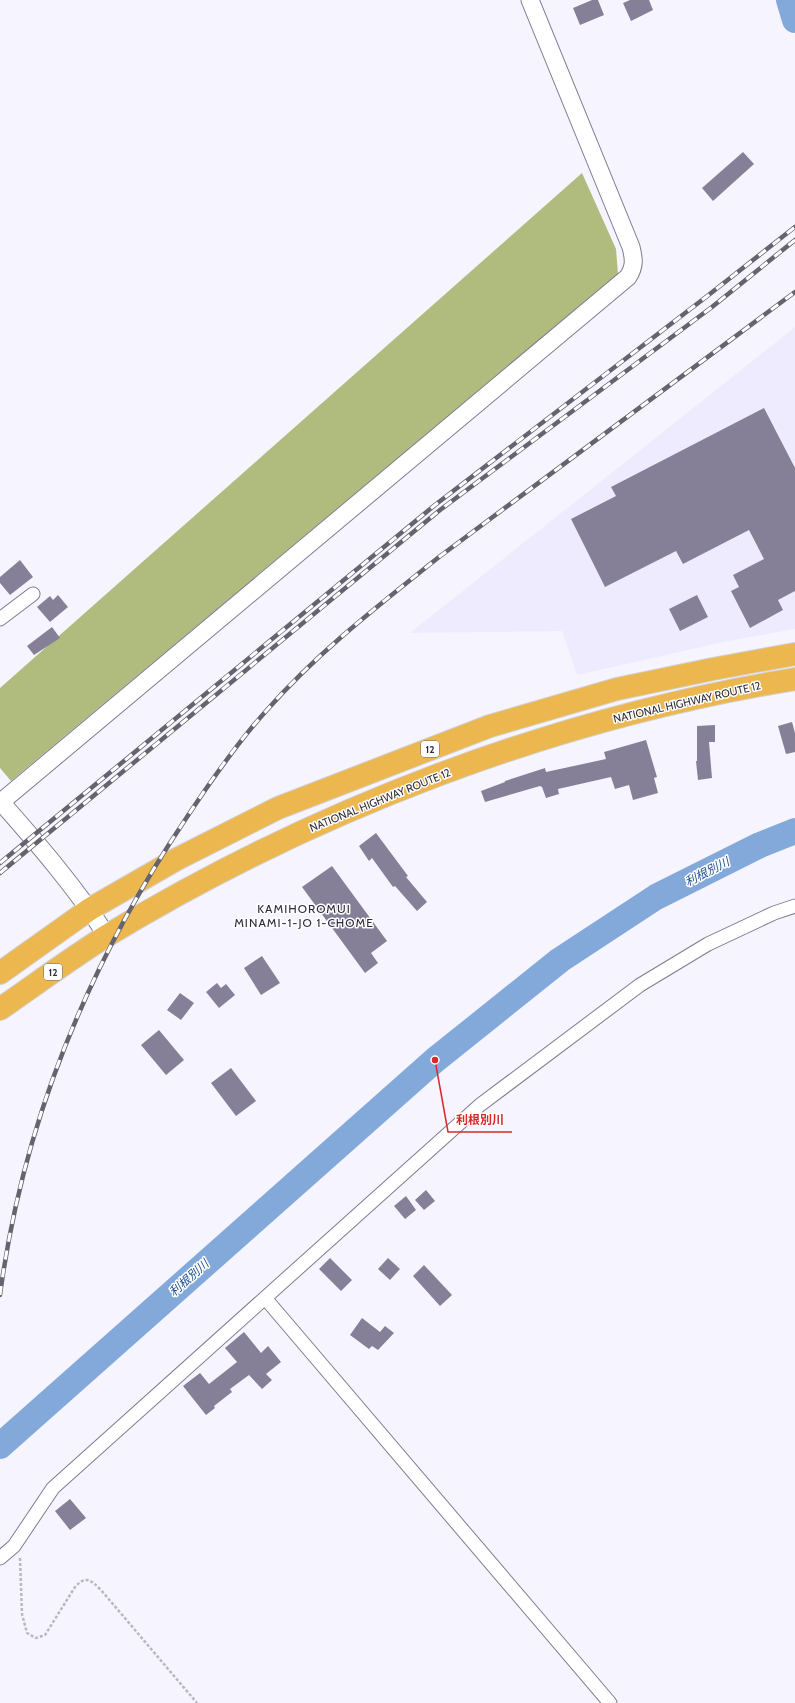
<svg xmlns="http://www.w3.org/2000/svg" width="795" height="1703" viewBox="0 0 795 1703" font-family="Cabin,'Noto Sans JP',sans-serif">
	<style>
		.built { fill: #efebff }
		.forest { fill: #b0bc7e }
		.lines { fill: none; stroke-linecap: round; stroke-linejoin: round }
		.river { stroke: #83a9db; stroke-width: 26 }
		.building { fill: #858097 }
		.minor-casing { stroke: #807b92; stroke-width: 15 }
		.tertiary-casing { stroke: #807b92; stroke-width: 19 }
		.trunk-casing { stroke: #d1d1d3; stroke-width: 24 }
		.path { stroke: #b9b7c1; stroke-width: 2.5; stroke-dasharray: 3 2; stroke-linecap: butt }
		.minor { stroke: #fff; stroke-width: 13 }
		.tertiary { stroke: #fff; stroke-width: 17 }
		.trunk { stroke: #ecb74f; stroke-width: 22 }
		.rail-casing { stroke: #65636d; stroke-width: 4.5 }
		.rail { stroke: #fff; stroke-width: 3; stroke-dasharray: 9; stroke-linecap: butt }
		.labels { text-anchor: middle; stroke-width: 3; stroke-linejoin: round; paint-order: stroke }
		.shield { fill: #fff; stroke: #6e6d74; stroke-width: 1 }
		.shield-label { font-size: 10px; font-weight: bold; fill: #302e38 }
		.street-label { font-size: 11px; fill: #302e38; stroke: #fff }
		.water-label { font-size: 12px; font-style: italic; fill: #1d4f8c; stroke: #fff }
		.neighbourhood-label { font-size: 12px; letter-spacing: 1px; fill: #2e293d; stroke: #fff }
		.leader { fill: none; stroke: #d62828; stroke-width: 1.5 }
		.callout-dot { fill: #d62828; stroke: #fff; stroke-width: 1.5 }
		.callout-label { font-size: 12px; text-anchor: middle; font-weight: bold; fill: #d62828; stroke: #fff; stroke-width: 3; stroke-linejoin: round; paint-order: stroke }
	</style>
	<rect width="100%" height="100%" fill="#f6f4fe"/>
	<path class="built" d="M795,327V629L728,641L577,675L562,631L410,633Z"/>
	<path class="forest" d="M582,173L616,249L618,274L11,781L0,768V688Z"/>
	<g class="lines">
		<path class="river" d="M789,0L795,20
			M0,1446L435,1060L560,960L656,897L760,845L795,831"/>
	</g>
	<path class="building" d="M592,0H598L604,15L580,25L573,8Z
		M630,0H649L653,10L631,21L623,3Z
		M743,152L754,164L713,201L702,188Z
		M764,408L795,468V591L778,600L783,610L750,628L731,591L739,587L733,575L764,559L749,530L683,564L676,551L605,587L571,519L616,496L611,487Z
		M20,560L33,577L10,595L0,583V577Z
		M58,595L68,607L50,622L37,607L50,596L53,600Z
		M697,595L708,617L680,631L669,609Z
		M52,627L60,638L34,655L27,646Z
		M792,722L795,733V752L786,754L778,726Z
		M715,725V742H709L712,778L698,780L696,761H697V726Z
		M646,740L657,777L654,778L658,793L633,800L629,785L615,789L611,777L558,789L559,794L546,798L542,787L540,786L485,802L481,791L505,782V781L545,768L546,772L606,759L604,752Z
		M376,833L408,876L406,877L427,902L417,911L395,886L393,887L372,858L369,861L359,846Z
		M332,866L387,941L371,953L378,963L365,973L302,887Z
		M262,956L280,983L261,995L244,968Z
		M217,983L221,988L226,984L235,995L219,1008L206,992Z
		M180,993L194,1003L181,1020L167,1010Z
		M159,1030L184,1060L166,1075L141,1045Z
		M231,1068L256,1101L236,1116L211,1083Z
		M426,1190L435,1201L424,1210L415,1200Z
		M406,1196L416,1210L405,1219L394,1206Z
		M330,1258L352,1280L341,1291L319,1269Z
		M388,1258L400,1269L390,1280L378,1269Z
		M424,1265L452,1295L440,1306L413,1276Z
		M362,1318L380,1332L385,1326L394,1333L378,1350L372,1346L369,1349L350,1335Z
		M244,1332L261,1353L268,1346L281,1362L266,1374L272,1380L262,1389L249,1375L230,1389L232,1392L214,1406L215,1408L206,1415L183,1386L200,1373L209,1384L237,1362L225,1348Z
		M70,1499L86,1518L70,1530L55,1511Z"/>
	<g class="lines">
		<defs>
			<path id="minor" d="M0,619L33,594
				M265,1298L610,1703
				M0,1558L14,1546L53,1488L480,1105L640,985L708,944L774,913L795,906"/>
			<path id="tertiary" d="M0,801C38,844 76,888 107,936
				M1,802L628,277C635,266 634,259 631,247L530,0"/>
			<path id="trunk" d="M0,973L90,909L177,859L278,808L490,726L617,689L713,669L795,654
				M0,1009C36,984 71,958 108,935C316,809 555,718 795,679"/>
		</defs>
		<use href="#minor" class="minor-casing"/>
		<use href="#tertiary" class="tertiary-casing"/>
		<use href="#trunk" class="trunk-casing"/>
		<path class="path" d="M20,1558L22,1614L27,1633L36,1638L45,1635L75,1587C86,1575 91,1580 101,1590L197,1703"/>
		<use href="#minor" class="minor"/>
		<use href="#tertiary" class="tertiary"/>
		<use href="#trunk" class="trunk"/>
		<defs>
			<path id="rail" d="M0,863L435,505L706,297L795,227
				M0,873L440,510L712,307L795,240
				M0,1295C23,1122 88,965 185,820C210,782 236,744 267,710C318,652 379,605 439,557L795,292"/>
		</defs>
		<use href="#rail" class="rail-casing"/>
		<use href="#rail" class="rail"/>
	</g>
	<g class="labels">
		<g class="shield">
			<rect x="421" y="741" width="18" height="16" rx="3"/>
			<rect x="44" y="964" width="18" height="16" rx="3"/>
		</g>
		<g class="shield-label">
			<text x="430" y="753">12</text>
			<text x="53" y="976">12</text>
		</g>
		<g class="street-label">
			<text transform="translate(687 702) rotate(-13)" y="4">NATIONAL HIGHWAY ROUTE 12</text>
			<text transform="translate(380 800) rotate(-22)" y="4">NATIONAL HIGHWAY ROUTE 12</text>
		</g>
		<g class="water-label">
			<text transform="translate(707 872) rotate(-27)" y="4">利根別川</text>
			<text transform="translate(189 1278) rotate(-42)" y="4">利根別川</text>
		</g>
		<g class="neighbourhood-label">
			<text x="304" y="913">KAMIHOROMUI<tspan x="304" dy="14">MINAMI-1-JO 1-CHOME</tspan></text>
		</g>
	</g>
	<path class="leader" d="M435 1060L448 1132H512"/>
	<circle class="callout-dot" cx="435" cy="1060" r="4"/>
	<g class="callout-label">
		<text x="480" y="1124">利根別川</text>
	</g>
</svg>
